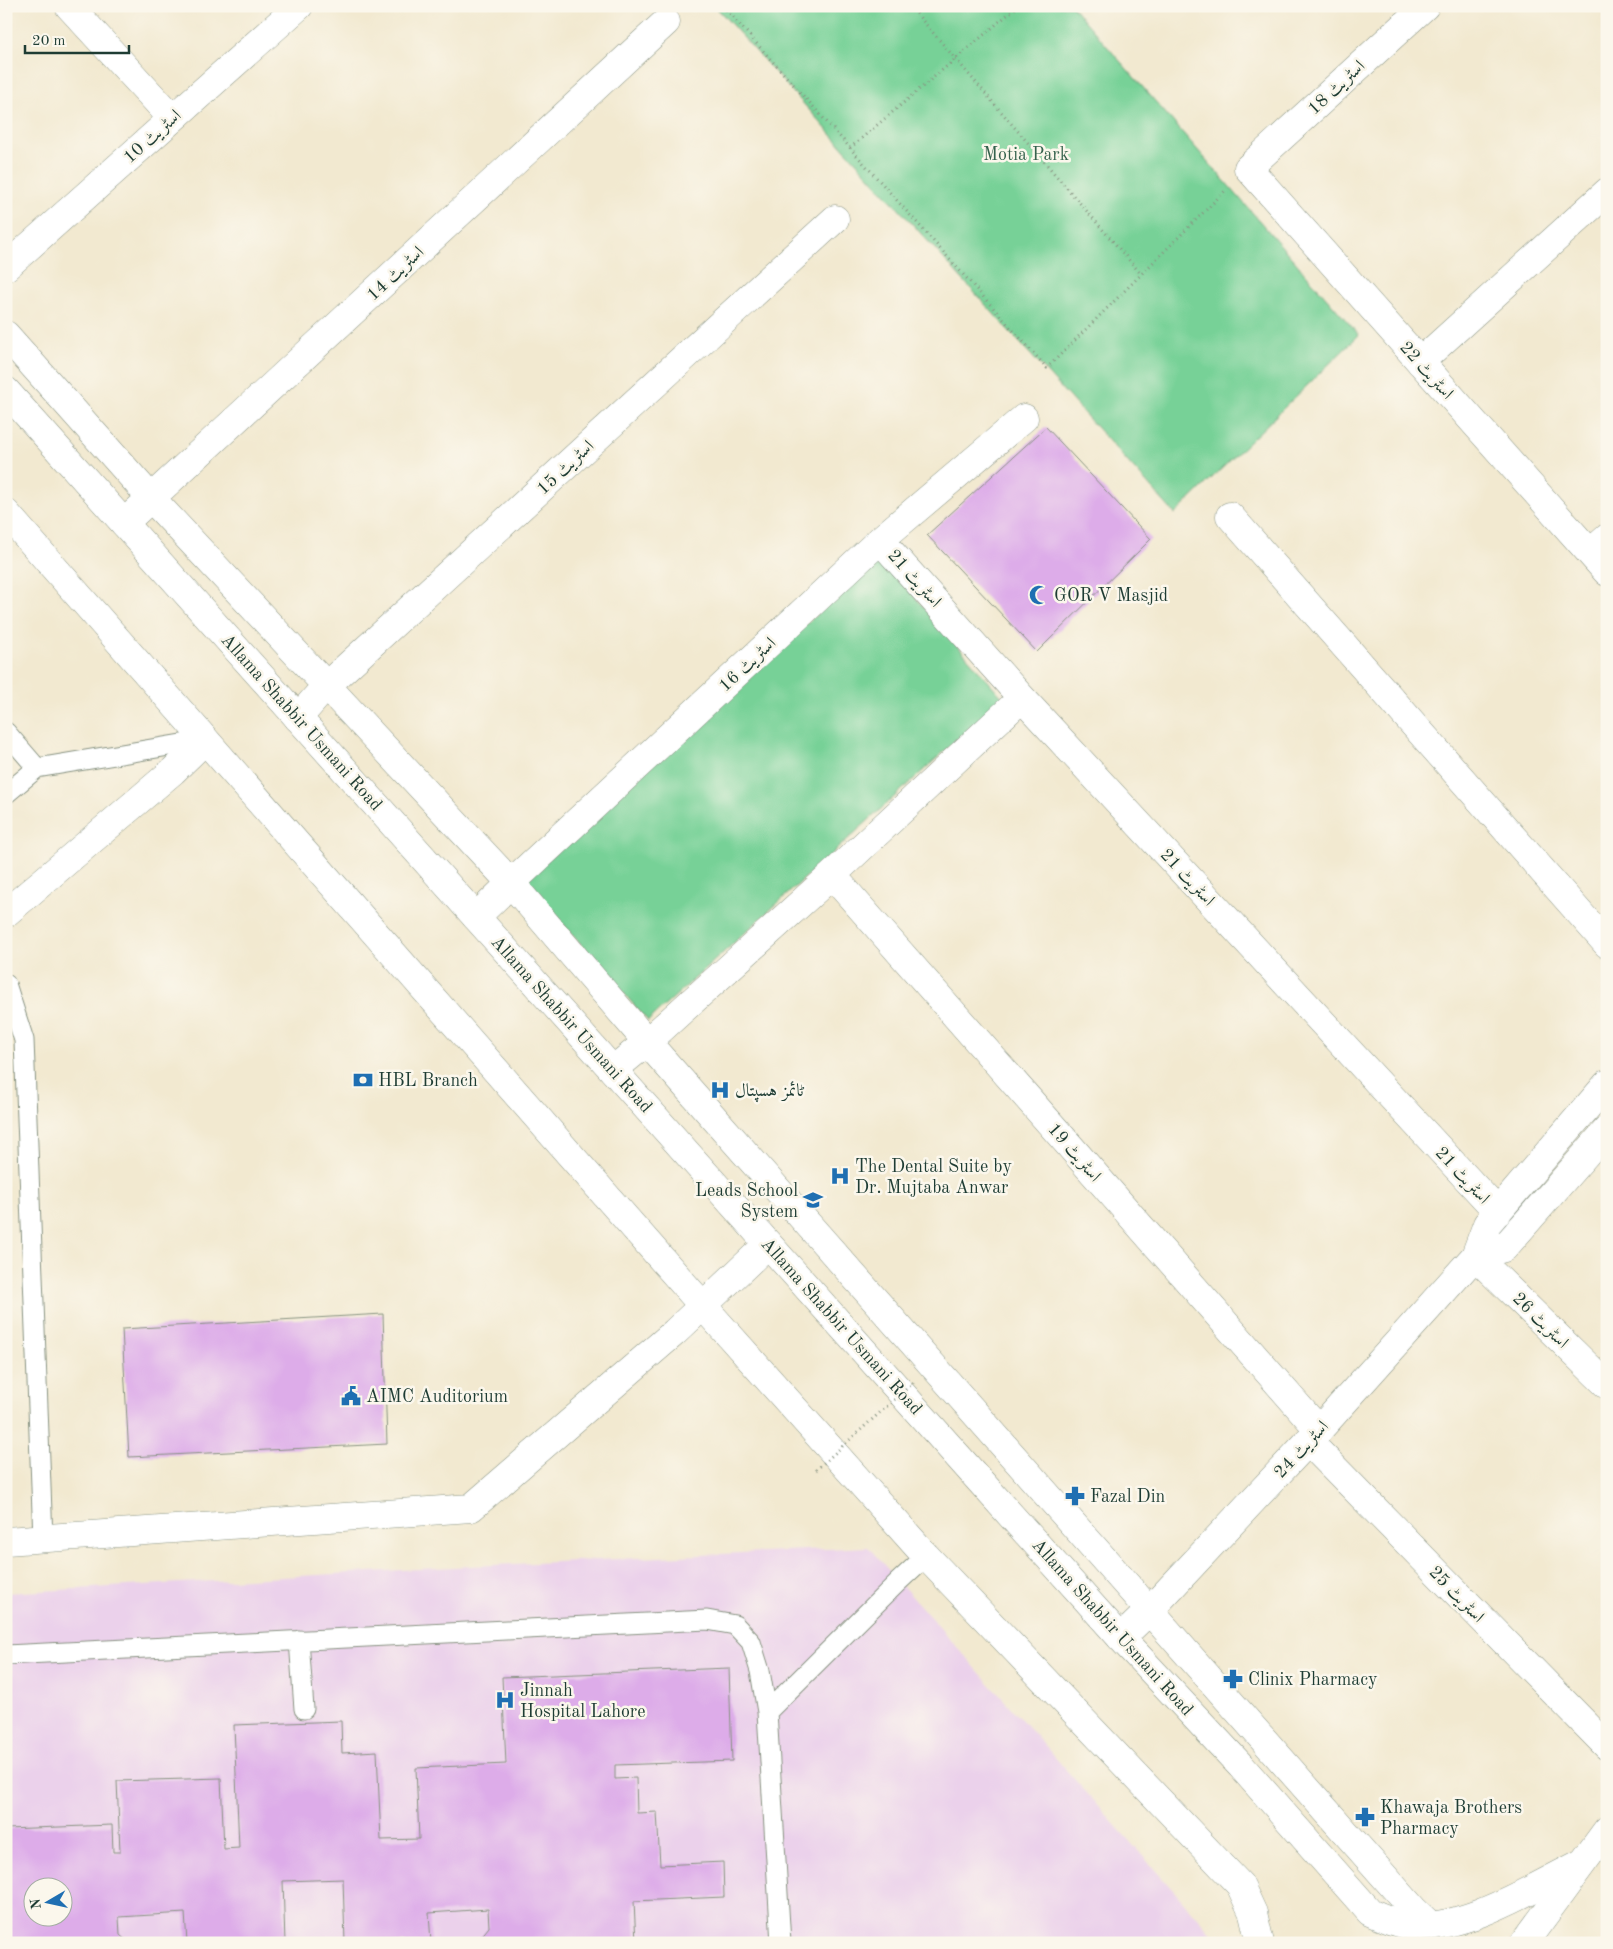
<svg xmlns="http://www.w3.org/2000/svg" width="1613" height="1949" viewBox="0 0 1613 1949" font-family="'Old Standard TT',Amiri,serif">
	<style>
		.built { fill: #ebd1eb; fill-rule: evenodd }
		.green { fill: #77d197; stroke: #4b8766 }
		.building { fill: #ddace9; fill-rule: evenodd }
		.lines { fill: none; stroke-linecap: round; stroke-linejoin: round }
		.service-casing { stroke: #889382; stroke-width: 21 }
		.minor-casing { stroke: #889382; stroke-width: 29 }
		.secondary-casing { stroke: #889382; stroke-width: 29 }
		.primary-casing { stroke: #889382; stroke-width: 29 }
		.path { stroke: #889382; stroke-width: 3; stroke-dasharray: 1 4; stroke-linecap: butt }
		.service { stroke: #fff; stroke-width: 19 }
		.minor { stroke: #fff; stroke-width: 28 }
		.secondary { stroke: #fff; stroke-width: 28 }
		.primary { stroke: #fff; stroke-width: 28 }
		.path-bridge { stroke: #889382; stroke-width: 3; stroke-dasharray: 1 4; stroke-linecap: butt }
		.labels { text-anchor: middle; stroke-width: 5; stroke-linejoin: round; paint-order: stroke }
		.street-label { font-size: 18px; fill: #1f3d34; stroke: #fbf7ec }
		.park-label { font-size: 18px; fill: #35624d; stroke: #fbf7ec }
		.poi-label { font-size: 18px; fill: #1f3d34; stroke: #fbf7ec; text-anchor: start }
	</style>
	<rect width="100%" height="100%" fill="#fbf7ec"/>
	<filter id="ink" filterUnits="userSpaceOnUse"><feTurbulence type="fractalNoise" baseFrequency=".02" numOctaves="2"/><feDisplacementMap in="SourceGraphic" scale="10" xChannelSelector="R" yChannelSelector="G"/><feConvolveMatrix kernelMatrix="1 2 1 2 8 2 1 2 1" color-interpolation-filters="sRGB"/></filter>
	<filter id="wash" filterUnits="userSpaceOnUse"><feTurbulence type="fractalNoise" baseFrequency=".0096" numOctaves="4" result="noise"/><feDisplacementMap in="SourceGraphic" scale="20" xChannelSelector="R" yChannelSelector="G"/><feGaussianBlur stdDeviation="1.12" result="paint"/><feColorMatrix in="noise" values="0 0 0 0 0 0 0 0 0 0 0 0 0 0 0 0 0 1.4 0 .05"/><feComposite in="paint" operator="in"/></filter>
	<g filter="url(#wash)">
		<rect width="100%" height="100%" fill="#f2e9d0"/>
		<path class="built" d="M868,1547L1220,1943H6V1593L454,1567ZM32,1886H62V1916H32Z"/>
		<path class="green" d="M715,6H1072L1359,335L1175,514Z
			M880,557L1003,698L648,1021L525,880Z"/>
		<g id="blocks">
			<path class="building" d="M1046,427L1151,539L1037,652L927,535Z
				M383,1314L387,1444L129,1457L122,1329Z
				M729,1668L732,1761L615,1765V1779L636,1778L637,1813L657,1812L660,1865L723,1862L724,1897L634,1901L636,1943H476L489,1927L488,1909L429,1913L431,1943H345L343,1879L283,1881L285,1943H187L185,1913L119,1917L120,1935L129,1943H6V1829L112,1825L113,1852H120L117,1781L221,1778L224,1849L239,1848L234,1725L341,1721L342,1753L377,1751L381,1840L419,1839L416,1768L506,1764L502,1677ZM32,1886H62V1916H32Z"/>
		</g>
	</g>
	<g filter="url(#ink)">
		<use href="#blocks" fill-opacity="0" stroke="#889382" stroke-width="1"/>
		<g class="lines">
			<defs>
				<path id="service" d="M6,732L37,768
					M6,794L37,768L205,740
					M6,984L24,1040L43,1539
					M299,1640L304,1709
					M6,1655L707,1620L735,1625L751,1642L760,1671L767,1712L781,1943
					M767,1712L898,1582L926,1556"/>
				<path id="minor" d="M69,6L172,118
					M1425,6L1248,168L1607,572
					M6,267L299,6
					M6,335L151,498L511,883L647,1042L1414,1910L1430,1925
					M1420,362L1607,192
					M1230,516L1607,944
					M124,523L666,22
					M880,540L1022,698L1498,1212
					M1590,553L1607,538
					M298,718L326,686L835,219
					M832,875L1319,1430
					M6,913L173,771L205,740
					M476,917L511,883L880,540L1024,418
					M613,1070L647,1042L832,875L1022,698
					M1475,1256L1504,1248L1607,1130
					M1475,1256L1607,1385
					M1308,1441L1607,1746
					M6,1541L471,1508L675,1332L768,1244
					M1121,1638L1150,1610L1319,1430L1475,1256L1487,1224L1607,1084"/>
				<path id="secondary" d="M6,391L980,1481L1121,1638L1241,1766L1370,1912C1381,1917 1393,1922 1406,1925C1460,1934 1532,1888 1580,1864
					M6,513L703,1306L926,1556L1240,1885L1253,1913L1260,1943"/>
				<path id="primary" d="M1524,1943L1607,1830"/>
			</defs>
			<use href="#service" class="service-casing"/>
			<use href="#minor" class="minor-casing"/>
			<use href="#secondary" class="secondary-casing"/>
			<use href="#primary" class="primary-casing"/>
			<path class="path" d="M723,6L1047,368L1225,191
				M910,6L1141,274
				M850,148L1018,6"/>
			<use href="#service" class="service"/>
			<use href="#minor" class="minor"/>
			<use href="#secondary" class="secondary"/>
			<use href="#primary" class="primary"/>
			<path class="path-bridge" d="M816,1470L914,1382"/>
		</g>
	</g>
	<defs>
		<symbol id="mosque-bare" viewBox="-9 -9 18 18"><path d="M3.5-4.9A6 6 0 1 0 3.5 4.9A5 5 0 1 1 3.5-4.9Z" fill="#1f6fb2" stroke="#fbf7ec" stroke-width="2.5" paint-order="stroke"/></symbol>
		<symbol id="bank-bare" viewBox="-9 -9 18 18"><path d="M-6-4H6V4H-6ZM0-2.3a2.3 2.3 0 1 0 0 4.6a2.3 2.3 0 1 0 0-4.6Z" fill="#1f6fb2" stroke="#fbf7ec" stroke-width="2.5" paint-order="stroke"/></symbol>
		<symbol id="hospital-bare" viewBox="-9 -9 18 18"><path d="M-5-5h3v3.5h4V-5h3V5h-3V1.5h-4V5h-3Z" fill="#1f6fb2" stroke="#fbf7ec" stroke-width="2.5" paint-order="stroke"/></symbol>
		<symbol id="school-bare" viewBox="-9 -9 18 18"><path d="M0-5L7-2L0 1L-7-2ZM-4 1L0 2.5L4 1V4Q0 6-4 4Z" fill="#1f6fb2" stroke="#fbf7ec" stroke-width="2.5" paint-order="stroke"/></symbol>
		<symbol id="civic-bare" viewBox="-9 -9 18 18"><path d="M-.6-6.5H3V-4.5H.6V-3L4-1V1h2V6H-6V1h2V-1L-.6-3ZM-1.2 2.5V6h2.4V2.5Z" fill="#1f6fb2" stroke="#fbf7ec" stroke-width="2.5" paint-order="stroke"/></symbol>
		<symbol id="pharmacy-bare" viewBox="-9 -9 18 18"><path d="M-2-6h4v4h4v4h-4v4h-4v-4h-4v-4h4Z" fill="#1f6fb2" stroke="#fbf7ec" stroke-width="2.5" paint-order="stroke"/></symbol>
	</defs>
	<g fill-rule="evenodd">
		<use href="#mosque-bare" x="1025" y="581" width="28" height="28"/>
		<use href="#bank-bare" x="349" y="1066" width="28" height="28"/>
		<use href="#hospital-bare" x="706" y="1076" width="28" height="28"/>
		<use href="#hospital-bare" x="826" y="1162" width="28" height="28"/>
		<use href="#school-bare" x="799" y="1186" width="28" height="28"/>
		<use href="#civic-bare" x="337" y="1382" width="28" height="28"/>
		<use href="#pharmacy-bare" x="1061" y="1482" width="28" height="28"/>
		<use href="#pharmacy-bare" x="1219" y="1665" width="28" height="28"/>
		<use href="#hospital-bare" x="491" y="1686" width="28" height="28"/>
		<use href="#pharmacy-bare" x="1351" y="1803" width="28" height="28"/>
	</g>
	<g class="labels">
		<g class="street-label">
			<text transform="translate(1336 87) rotate(-43)" y="6">اسٹریٹ 18</text>
			<text transform="translate(152 136) rotate(-42)" y="6">اسٹریٹ 10</text>
			<text transform="translate(395 273) rotate(-43)" y="6">اسٹریٹ 14</text>
			<text transform="translate(1427 370) rotate(48)" y="6">اسٹریٹ 22</text>
			<text transform="translate(565 467) rotate(-43)" y="6">اسٹریٹ 15</text>
			<text transform="translate(915 578) rotate(48)" y="6">اسٹریٹ 21</text>
			<text transform="translate(747 664) rotate(-43)" y="6">اسٹریٹ 16</text>
			<text transform="translate(302 722) rotate(48)" y="6">Allama Shabbir Usmani Road</text>
			<text transform="translate(1188 877) rotate(47)" y="6">اسٹریٹ 21</text>
			<text transform="translate(572 1024) rotate(48)" y="6">Allama Shabbir Usmani Road</text>
			<text transform="translate(1075 1152) rotate(49)" y="6">اسٹریٹ 19</text>
			<text transform="translate(1463 1175) rotate(47)" y="6">اسٹریٹ 21</text>
			<text transform="translate(1541 1320) rotate(45)" y="6">اسٹریٹ 26</text>
			<text transform="translate(842 1326) rotate(48)" y="6">Allama Shabbir Usmani Road</text>
			<text transform="translate(1301 1449) rotate(-47)" y="6">اسٹریٹ 24</text>
			<text transform="translate(1457 1594) rotate(46)" y="6">اسٹریٹ 25</text>
			<text transform="translate(1113 1627) rotate(48)" y="6">Allama Shabbir Usmani Road</text>
		</g>
		<g class="park-label">
			<text x="1026" y="160">Motia Park</text>
		</g>
		<g class="poi-label">
			<text x="1054" y="601">GOR V Masjid</text>
			<text x="378" y="1086">HBL Branch</text>
			<text x="735" y="1096">ٹائمز ہسپتال</text>
			<text x="855" y="1172">The Dental Suite by<tspan x="855" dy="21">Dr. Mujtaba Anwar</tspan></text>
			<text x="798" y="1196" text-anchor="end">Leads School<tspan x="798" dy="21">System</tspan></text>
			<text x="366" y="1402">AIMC Auditorium</text>
			<text x="1090" y="1502">Fazal Din</text>
			<text x="1248" y="1685">Clinix Pharmacy</text>
			<text x="520" y="1696">Jinnah<tspan x="520" dy="21">Hospital Lahore</tspan></text>
			<text x="1380" y="1813">Khawaja Brothers<tspan x="1380" dy="21">Pharmacy</tspan></text>
		</g>
	</g>
	<rect width="1613" height="1949" fill="none" stroke="#fbf7ec" stroke-width="25"/>
	<g transform="translate(48 1902) rotate(261)"><circle r="24" fill="#fbf7ec" stroke="#a3ada2"/>
	<path d="M0-4L9 19L0 12L-9 19Z" fill="#1f6fb2"/>
	<text y="-8" font-size="14" font-weight="bold" text-anchor="middle" fill="#1f3d34">N</text>
	</g>
	<path d="M25 45v8h104v-8" fill="none" stroke="#1f3d34" stroke-width="2.5"/>
	<text x="32" y="45" font-size="15" fill="#1f3d34" stroke="#fbf7ec" stroke-width="4" paint-order="stroke">20 m</text>
</svg>
